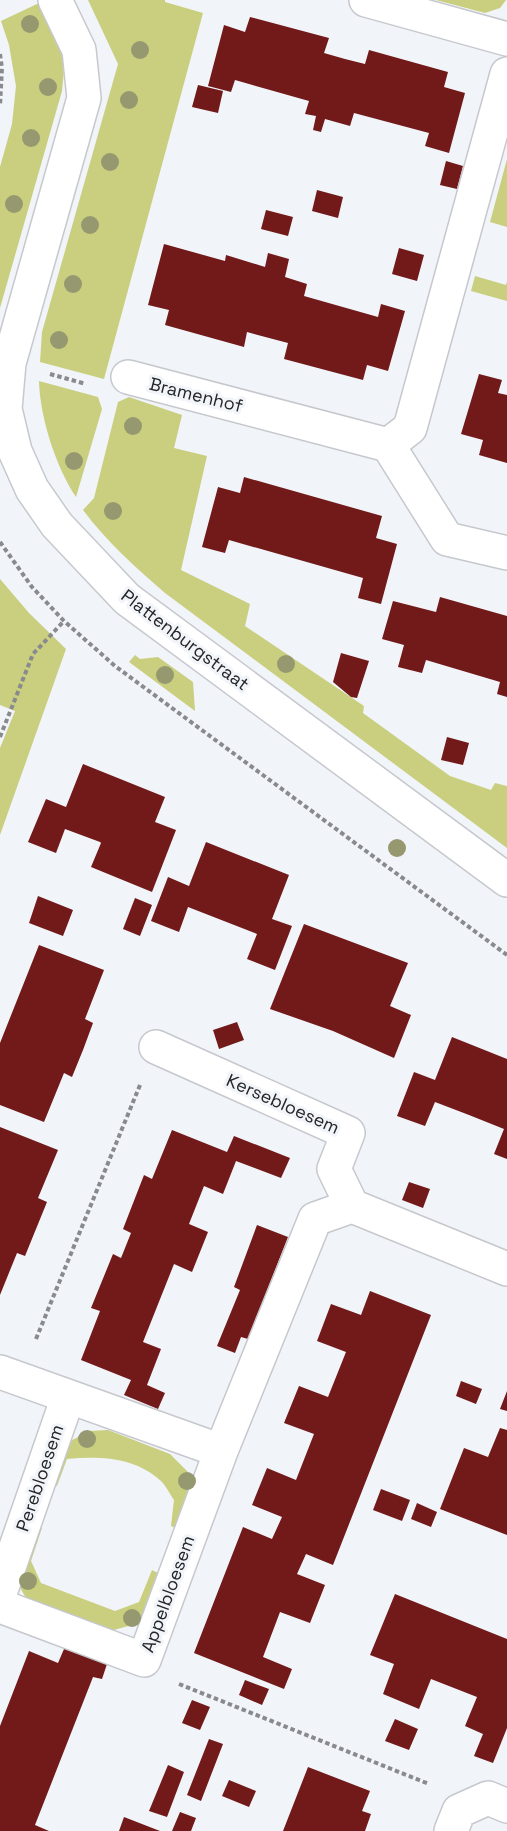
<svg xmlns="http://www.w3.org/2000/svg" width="507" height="1831" viewBox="0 0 507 1831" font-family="'Space Grotesk',sans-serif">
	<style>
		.green { fill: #c9cf7f }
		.building { fill: #721a1a }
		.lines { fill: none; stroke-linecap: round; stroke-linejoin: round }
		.minor-casing { stroke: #c6c8cd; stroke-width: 36 }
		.tertiary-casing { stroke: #c6c8cd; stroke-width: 36 }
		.path { stroke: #888a8d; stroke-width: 4; stroke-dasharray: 4.5 3; stroke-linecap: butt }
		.minor { stroke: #fff; stroke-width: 33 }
		.tertiary { stroke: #fff; stroke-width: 33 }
		.tree { fill: #969970 }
		.labels { text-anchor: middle; stroke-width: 6; stroke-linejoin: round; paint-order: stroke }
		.street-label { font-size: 18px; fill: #252628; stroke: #f1f4f9 }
	</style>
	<rect width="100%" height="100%" fill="#f1f4f9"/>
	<path class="green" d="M88,0H165V2L203,13L104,379L40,362L42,332L118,64Z
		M436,0H506L500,8L485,13Z
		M39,3L61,51L64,70L62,91L0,308V167L12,124L16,86L9,45L1,21Z
		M507,159V227L490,222Z
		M475,276L506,285L507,281V301L471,291Z
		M39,381L98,397L102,409L76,497C56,467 40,418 39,381Z
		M129,397L182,415L174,448L207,456L181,570L250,604L245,626L364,706L363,713L450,776L491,790L495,783L507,786V848L165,593C135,567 107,542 83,510L94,498L118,402Z
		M0,579L29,613L66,649L0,835V748L15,711L0,705Z
		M135,655L140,659L158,657L193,682L195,711L129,662Z
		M108,1430L170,1454L189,1473L195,1489L180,1530L171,1526L174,1500C170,1494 166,1486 161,1481C135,1457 100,1456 67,1459L57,1486L49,1483L65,1444L89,1431Z
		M34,1525L42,1528L31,1561L41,1583L115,1611L139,1602L152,1570L162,1575L146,1614L132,1625L114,1630L26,1598L18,1584Z"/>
	<path class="building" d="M250,17L329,38L324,53L345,59L365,64L369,50L448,72L444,87L465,93L449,153L425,146L429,133L354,113L350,126L325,119L321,132L313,130L316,116L305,114L309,101L235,80L231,92L208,86L224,25L245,32Z
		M198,85L223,91L218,113L192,107Z
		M446,161L463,166L457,189L440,185Z
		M317,190L343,197L338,218L312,211Z
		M266,210L293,217L288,236L261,229Z
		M164,244L225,261L226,255L265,267L268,253L289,259L285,277L307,284L304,296L378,317L381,304L405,311L388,371L367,365L363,380L284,359L288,343L247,332L244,347L165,325L169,310L148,305Z
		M399,248L424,255L417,281L392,274Z
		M479,374L502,380L498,393L507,395V463L479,455L483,440L461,434Z
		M244,477L382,516L376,538L397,544L381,604L358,598L363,578L229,540L225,553L202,547L218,487L240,493Z
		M440,597L507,616V697L497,694L500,682L426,660L422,673L398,667L404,645L382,639L393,601L436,612Z
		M341,653L369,661L357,698L351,697L333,682Z
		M447,737L469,743L463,765L441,760Z
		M83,764L165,797L155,822L176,830L152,892L91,867L101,843L100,842L65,829L56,853L28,842L46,799L66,807Z
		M206,842L289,875L272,919L292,926L275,970L247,959L257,934L188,907L179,932L151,921L168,877L189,886Z
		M38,896L73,910L63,936L29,923Z
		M135,898L152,905L140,936L123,929Z
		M304,924L408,963L390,1006L411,1015L394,1058L333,1031L270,1009Z
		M39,945L104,970L85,1019L93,1023L83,1050L72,1077L64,1073L44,1122L0,1105V1043Z
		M237,1022L244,1040L219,1049L213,1030Z
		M452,1037L507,1059V1159L494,1154L504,1129L469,1115L435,1102L425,1126L397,1116L414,1072L435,1080Z
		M0,1127L58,1150L38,1198L47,1202L25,1256L17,1253L0,1295Z
		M172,1130L227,1152L234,1136L290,1158L281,1178L236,1161L223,1194L204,1186L189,1224L208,1232L192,1272L174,1264L143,1342L161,1349L147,1385L165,1393L158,1409L124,1395L131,1380L81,1360L100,1311L91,1308L113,1254L121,1258L131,1233L123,1229L144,1175L152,1179Z
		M409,1182L430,1189L423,1208L402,1200Z
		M257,1225L288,1237L248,1339L241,1337L235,1353L217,1346L240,1290L234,1287Z
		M370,1291L431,1315L333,1565L306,1554L297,1574L325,1585L310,1623L280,1612L263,1657L292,1669L284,1689L194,1653L243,1527L272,1539L282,1517L252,1505L267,1468L296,1480L314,1434L284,1423L299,1386L328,1397L346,1352L317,1341L331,1304L361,1315Z
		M461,1381L482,1389L476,1404L456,1396Z
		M507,1391V1411L500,1409Z
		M500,1428L507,1430V1535L440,1509L464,1448L488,1457Z
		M381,1489L410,1500L402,1521L373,1510Z
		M417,1503L437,1512L431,1527L411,1519Z
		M395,1594L507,1639V1728L493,1763L474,1756L483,1734L465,1726L477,1697L431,1679L419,1709L383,1694L394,1664L370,1655Z
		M67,1642L109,1658L102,1679L93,1677L35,1825L49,1831H0V1726L29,1651L58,1663Z
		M245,1680L269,1689L262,1705L239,1695Z
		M192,1700L210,1707L200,1730L182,1723Z
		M395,1719L418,1729L409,1750L385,1741Z
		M209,1739L223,1744L201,1801L187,1795Z
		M168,1765L184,1772L167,1817L149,1811Z
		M308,1767L370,1791L362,1811L371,1814L365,1831H283Z
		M229,1780L256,1791L249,1807L222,1796Z
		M180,1812L196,1818L191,1831H172Z
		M124,1817L160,1831H119Z"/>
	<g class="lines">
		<defs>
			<path id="minor" d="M366,0L507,39
				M128,377L388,445L410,428L507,74
				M388,445L447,539L507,553
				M156,1047L348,1133L334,1169L352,1206L507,1269
				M0,1372L221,1451L315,1219L352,1206
				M0,1593L68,1397
				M0,1606L144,1660L221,1451
				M451,1831L459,1811L488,1798L507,1806"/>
			<path id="tertiary" d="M55,0L79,50L84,98L9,363L5,409L15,451L32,489L57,525L127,599L507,880"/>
		</defs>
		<use href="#minor" class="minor-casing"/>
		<use href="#tertiary" class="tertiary-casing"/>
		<path class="path" d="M0,54L2,68L0,106
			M50,374L86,384
			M0,542L32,587L64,621L115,666L507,955
			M0,737L33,654L64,621
			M36,1339L140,1085
			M179,1684L429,1784"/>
		<use href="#minor" class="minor"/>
		<use href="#tertiary" class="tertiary"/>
	</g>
	<g class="tree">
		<circle cx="30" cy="24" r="9"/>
		<circle cx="140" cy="50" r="9"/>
		<circle cx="48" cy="87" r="9"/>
		<circle cx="129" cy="100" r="9"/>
		<circle cx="31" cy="138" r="9"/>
		<circle cx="110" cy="162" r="9"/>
		<circle cx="14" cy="204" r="9"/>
		<circle cx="90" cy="225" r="9"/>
		<circle cx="73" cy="284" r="9"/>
		<circle cx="59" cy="340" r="9"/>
		<circle cx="133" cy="426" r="9"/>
		<circle cx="74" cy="461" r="9"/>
		<circle cx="113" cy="511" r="9"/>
		<circle cx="286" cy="664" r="9"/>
		<circle cx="165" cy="675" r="9"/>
		<circle cx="397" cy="848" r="9"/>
		<circle cx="87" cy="1439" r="9"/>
		<circle cx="187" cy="1481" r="9"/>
		<circle cx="28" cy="1581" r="9"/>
		<circle cx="132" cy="1618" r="9"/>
	</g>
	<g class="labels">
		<g class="street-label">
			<text transform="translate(196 395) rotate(14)" y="6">Bramenhof</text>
			<text transform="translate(185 640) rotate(37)" y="6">Plattenburgstraat</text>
			<text transform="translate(283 1104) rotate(24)" y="6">Kersebloesem</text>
			<text transform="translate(40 1478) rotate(-71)" y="6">Perebloesem</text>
			<text transform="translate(168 1594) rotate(-70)" y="6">Appelbloesem</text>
		</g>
	</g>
</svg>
